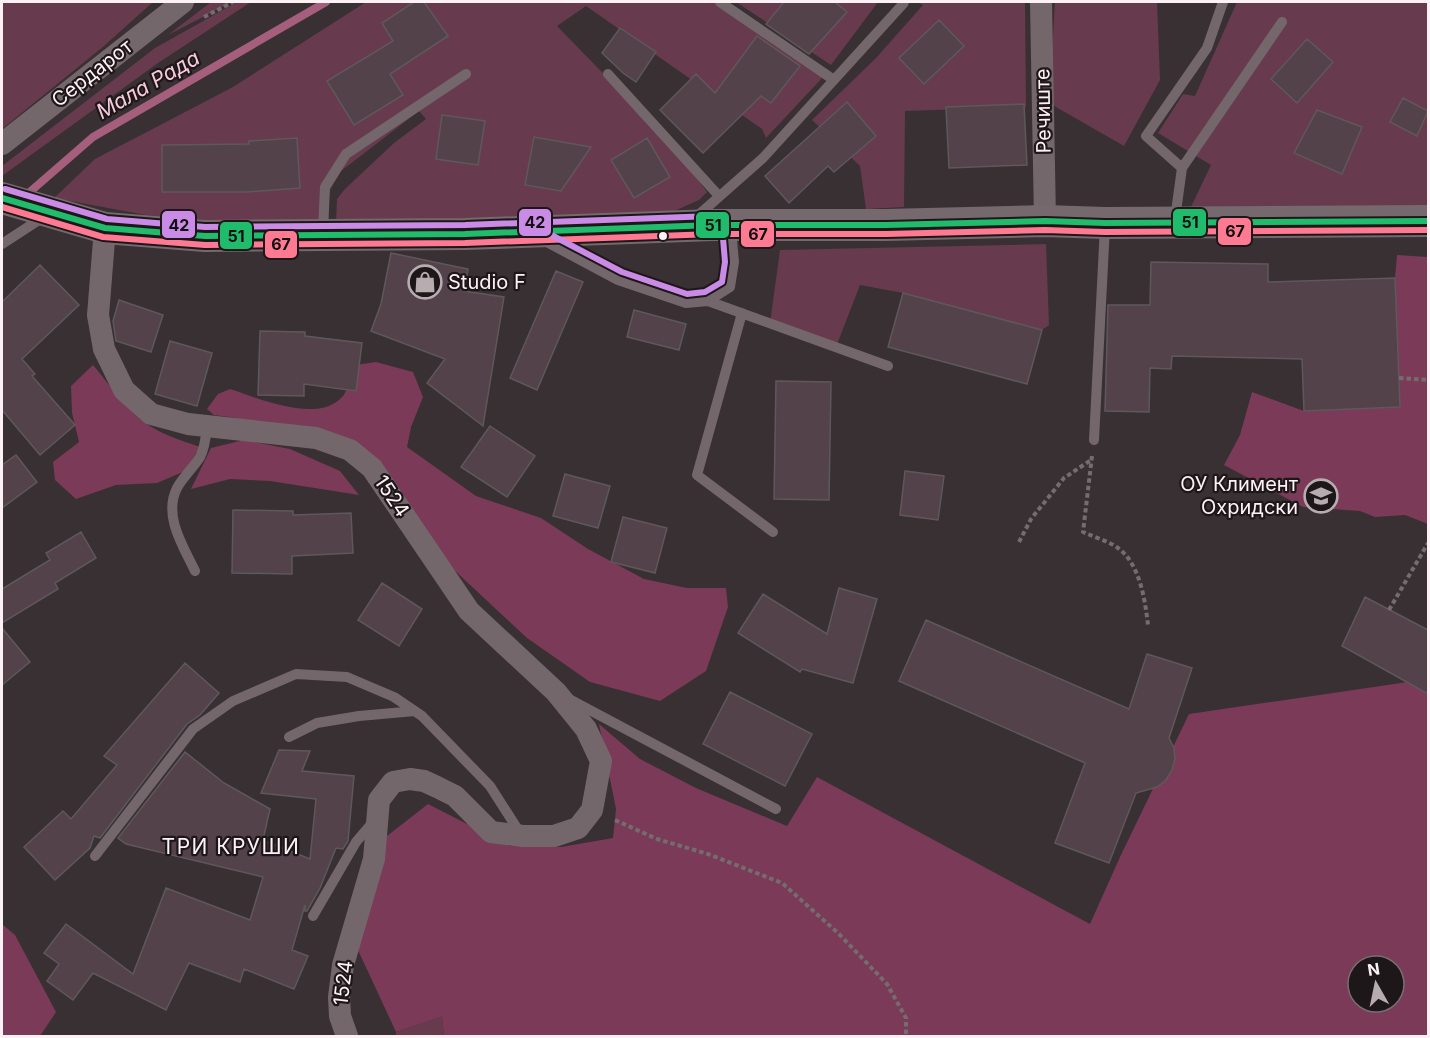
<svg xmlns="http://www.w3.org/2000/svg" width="1430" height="1038" viewBox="0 0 1430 1038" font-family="Inter,sans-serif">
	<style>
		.green { fill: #683a4d }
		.forest { fill: #7b3a57; fill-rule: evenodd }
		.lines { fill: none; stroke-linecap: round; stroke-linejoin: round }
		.stream { stroke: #a55e7c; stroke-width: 8 }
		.building { fill: #53424a; stroke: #5f585b; stroke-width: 1.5 }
		.path { stroke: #756c6f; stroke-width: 4; stroke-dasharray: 4.5 3; stroke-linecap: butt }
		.service { stroke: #73676b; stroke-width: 10 }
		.minor { stroke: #73676b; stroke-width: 22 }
		.secondary { stroke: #75696e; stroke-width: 32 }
		.bus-1-casing { stroke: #1e171a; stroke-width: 10 }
		.bus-2-casing { stroke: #1e171a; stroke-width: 10 }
		.bus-3-casing { stroke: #1e171a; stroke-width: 10 }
		.bus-1 { stroke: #20bc6c; stroke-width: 6 }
		.bus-2 { stroke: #fe7a93; stroke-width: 6 }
		.bus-3 { stroke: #ca8be6; stroke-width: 6 }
		.bus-dot { fill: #fcf1f5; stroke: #1e171a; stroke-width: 2 }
		.labels { text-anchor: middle; stroke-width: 4.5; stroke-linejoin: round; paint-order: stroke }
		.street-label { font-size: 20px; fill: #fcf1f5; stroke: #1e171a }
		.poi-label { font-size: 20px; fill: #fcf1f5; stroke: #1e171a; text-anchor: start }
		.water-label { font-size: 21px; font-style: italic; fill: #f8cbdc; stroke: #1e171a }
		.neighbourhood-label { font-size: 21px; letter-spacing: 1.5px; fill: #fcf1f5; stroke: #1e171a }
		.line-badge { stroke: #1e171a; stroke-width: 2 }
		.pale-badge-label { font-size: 16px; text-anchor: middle; font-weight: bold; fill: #111 }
	</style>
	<rect width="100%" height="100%" fill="#383033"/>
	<path class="green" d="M2,2H153L104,46L2,129Z
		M211,2H232L168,35Z
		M237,2H251L158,63L2,176V166L155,48Z
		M366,2H722L824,76L766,138L762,129L586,6L557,26L670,142L707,192L699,200L672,212L336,223L337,199L345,189L394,143L426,119L419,111L341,171L326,197L323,223L228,222L146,215L54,198L95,159L233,87Z
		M736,2H878L831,65Z
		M917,2H1025L1026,107L905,111L904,207L866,209L860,166L812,120L876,58L923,5Z
		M1055,2H1157L1160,80L1124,146L1049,103Z
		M1237,2H1428V211L1190,209L1211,165L1158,133L1183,94L1195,96Z
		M1046,244L1049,325L1042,330L903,293L860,285L836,347L770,323L780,250Z
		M442,1015L444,1036H396V1032Z"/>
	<path class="forest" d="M1397,255L1428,257V524L1405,515L1375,517L1360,511L1303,507L1224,465L1240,435L1252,392L1304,411L1400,407L1395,278Z
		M376,362L413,372L423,397L411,427L407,447L476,496L541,518L588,549L644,579L687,588H726L728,607L706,671L660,701L590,682L527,638L452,568L379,464L236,418L214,415L207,409L218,394L230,389C258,398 319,425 343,396C349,388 352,374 356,365Z
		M93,365C108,383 122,403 140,419C157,433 180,440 200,447L185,471L157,483L116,485L76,499L55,480L53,462L79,442L72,413L71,386Z
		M244,440L290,449L340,471L359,495L270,481L230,479L191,489L211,448Z
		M1428,679V1036H444L442,1016L396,1032L357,948L387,836L428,804L510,846L561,847L613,838L616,809L599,724L640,759L696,788L787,826L817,777L1090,924L1120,857L1189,714ZM1358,966H1394V1002H1358Z
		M2,924L15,935L56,1012L40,1036H2Z"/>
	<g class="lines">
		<path class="stream" d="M24,197L93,137L326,2"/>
	</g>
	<path class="building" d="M414,2H424L448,36L390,74L403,95L354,125L327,81L393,41L382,23Z
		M784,2H835L847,12L809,54L766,24Z
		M939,20L964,46L924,84L899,58Z
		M620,28L656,52L636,82L623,73L602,53Z
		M757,36L800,66L771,103L761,96L703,153L660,110L696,74L715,93Z
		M1307,39L1333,62L1297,103L1271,79Z
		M1403,98L1428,111L1417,136L1390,122Z
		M847,102L876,136L834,172L828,166L789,203L765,176Z
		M1024,104L1027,165L949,168L946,107Z
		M1317,110L1362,127L1342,174L1294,153Z
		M442,115L485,121L478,165L436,159Z
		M534,137L591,147L561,191L525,185Z
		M297,138L300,188L246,192H162V145L249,144V141Z
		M647,138L670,177L634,198L611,160Z
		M391,253L468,269L464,291L504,297L483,426L427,383L445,359L371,331L381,304Z
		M1151,262L1268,264V282L1395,278L1400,407L1304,411L1302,359L1172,356L1171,369L1150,368L1149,412L1105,411L1108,305H1150Z
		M40,265L79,305L22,359L35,374L32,376L75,425L40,455L2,410V302Z
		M556,271L583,282L537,390L510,378Z
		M903,293L1042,330L1027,384L888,347Z
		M119,300L163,315L151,352L116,341L113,321Z
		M634,310L686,324L679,350L627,337Z
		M260,331L305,332V336L362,343L356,391L304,384V396L258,395Z
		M170,341L212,353L197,406L155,394Z
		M776,381L831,382L829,500L774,499Z
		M490,426L535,456L507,497L461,467Z
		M16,455L37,482L2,508V465Z
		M905,471L944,476L938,520L900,515Z
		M565,474L610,486L598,528L553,516Z
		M233,510L293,511V515L351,513L353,553L292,556V574L232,573Z
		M623,517L667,528L655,573L611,562Z
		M81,532L96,558L55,583L58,589L2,623V589L50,560L46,553Z
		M382,583L422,609L399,646L358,620Z
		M839,588L877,599L853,683L802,669L800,672L738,633L763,594L827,634Z
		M1365,597L1428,630V694L1342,646Z
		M926,620L1129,709L1147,654L1192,668L1169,738L1174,748L1175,759L1172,770L1166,780L1157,787L1136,793L1109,863L1055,843L1085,763L899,681Z
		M2,628L30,662L2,685Z
		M185,663L219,693L200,715L187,724L100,838L94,836L90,848L55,880L24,847L63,811L71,819L117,765L104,756Z
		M730,692L812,734L785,786L703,744Z
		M279,750L310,751L302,771L354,776L348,841L343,849L336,848L320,888L307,911H305V905L292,950L308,956L294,989L244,969L240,982L189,963L166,1010L93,973L73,1000L47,981L59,964L44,953L66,924L133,974L166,888L250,920L263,877L126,844L118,838L185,752L224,783L270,809L263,840L310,859L316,799L261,793Z"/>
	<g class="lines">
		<path class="path" d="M204,17L233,2
			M1399,378L1428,380
			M1092,456L1083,532C1094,537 1108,541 1118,548C1140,564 1145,600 1148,625
			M1019,542L1031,519L1064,478L1091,460
			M1389,610L1428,543
			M615,820L657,839L708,854L782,883L839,934L887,984L906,1018V1036"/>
		<path class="service" d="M720,2L834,80
			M608,74L719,196
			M1182,168L1146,136L1207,48L1223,2
			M695,218L763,158L903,4L904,2
			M1175,219L1182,168L1282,22
			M323,231L325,187L346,154L466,74
			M543,240L618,280L686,303L708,301L730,287L734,262L731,229
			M2,244L45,216
			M708,301L888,366
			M742,313L697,475L773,532
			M1094,440L1105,226
			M195,571C183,546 163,516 177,488C183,477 193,468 200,457C205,448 206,436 207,426
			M569,699L776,809
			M289,737L317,723L359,716L415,711
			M95,856L193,729L233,701L296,674L347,677L394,697L422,716L490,786L522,836
			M313,916L356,842L373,822"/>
		<path class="minor" d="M1041,2L1045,221
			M2,144L183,2
			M105,228L98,315L104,349L124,390L151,414L188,424L316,438L350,450L372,468L469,611L556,692L586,729L601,761L592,810L578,828L554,836H523L491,832L455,796L437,787L424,781L410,779L393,782L379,800L374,859L343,965L339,997L340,1016L347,1036"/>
		<path class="secondary" d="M2,198L105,228L205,236L465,234L713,225H886L1045,221L1105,223L1428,221"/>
		<defs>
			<path id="bus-1" d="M2,198L105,228L205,236L465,234L713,225H886L1045,221L1105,223L1428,221"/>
			<path id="bus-2" d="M2,207L103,237L205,245L465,243L713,234H886L1045,230L1105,232L1428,230"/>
			<path id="bus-3" d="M5,189L107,219L205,227L465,225L713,216
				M536,227L622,272L687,294L705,292L722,282L725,262L722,226"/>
		</defs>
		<use href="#bus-1" class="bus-1-casing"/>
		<use href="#bus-2" class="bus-2-casing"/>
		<use href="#bus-3" class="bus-3-casing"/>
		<use href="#bus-1" class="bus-1"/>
		<use href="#bus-2" class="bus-2"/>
		<use href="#bus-3" class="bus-3"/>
	</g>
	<defs>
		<symbol id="shop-ring" viewBox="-11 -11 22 22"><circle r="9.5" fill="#1e171a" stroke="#b7adb1" stroke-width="1.5"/><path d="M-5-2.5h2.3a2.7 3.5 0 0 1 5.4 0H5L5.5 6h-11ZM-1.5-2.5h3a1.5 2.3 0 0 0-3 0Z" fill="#b7adb1"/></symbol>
		<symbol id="school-ring" viewBox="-11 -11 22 22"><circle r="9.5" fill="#1e171a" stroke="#b7adb1" stroke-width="1.5"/><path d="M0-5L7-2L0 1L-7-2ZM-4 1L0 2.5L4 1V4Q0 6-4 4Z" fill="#b7adb1"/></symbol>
	</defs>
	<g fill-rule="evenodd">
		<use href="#shop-ring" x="406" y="263" width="38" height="38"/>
		<use href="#school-ring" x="1302" y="477" width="38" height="38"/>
	</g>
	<circle class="bus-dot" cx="663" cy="236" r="5"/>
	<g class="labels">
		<g class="street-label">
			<text transform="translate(92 73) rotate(-38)" y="7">Сердарот</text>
			<text transform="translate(1043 111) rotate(-91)" y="7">Речиште</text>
			<text transform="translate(392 496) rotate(56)" y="7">1524</text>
			<text transform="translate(343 983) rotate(-83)" y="7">1524</text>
		</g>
		<g class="poi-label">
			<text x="448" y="289">Studio F</text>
			<text x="1298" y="491" text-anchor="end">ОУ Климент<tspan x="1298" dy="23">Охридски</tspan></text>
		</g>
		<g class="water-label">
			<text transform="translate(148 85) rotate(-30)" y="7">Мала Рада</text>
		</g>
		<g class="neighbourhood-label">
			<text x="231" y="854">ТРИ КРУШИ</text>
		</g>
	</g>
	<g class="line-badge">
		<rect x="518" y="208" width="34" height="29" rx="6" fill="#ca8be6"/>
		<rect x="1172" y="208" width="35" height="29" rx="6" fill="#20bc6c"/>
		<rect x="161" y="210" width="35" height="29" rx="6" fill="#ca8be6"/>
		<rect x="695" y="211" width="35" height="28" rx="6" fill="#20bc6c"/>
		<rect x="1217" y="217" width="35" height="29" rx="6" fill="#fe7a93"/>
		<rect x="740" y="220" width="35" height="28" rx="6" fill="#fe7a93"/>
		<rect x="219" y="221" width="34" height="29" rx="6" fill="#20bc6c"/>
		<rect x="264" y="230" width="34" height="29" rx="6" fill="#fe7a93"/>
	</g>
	<g class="pale-badge-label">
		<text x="535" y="228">42</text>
		<text x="1190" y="228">51</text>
		<text x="179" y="231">42</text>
		<text x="713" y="231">51</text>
		<text x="1235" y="237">67</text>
		<text x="758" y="240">67</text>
		<text x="236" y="242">51</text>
		<text x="281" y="250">67</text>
	</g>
	<rect width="1430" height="1038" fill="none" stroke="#fcf1f5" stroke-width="6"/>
	<g transform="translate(1376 984) rotate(351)"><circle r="28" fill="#1e171a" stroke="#776e72" stroke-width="1.5"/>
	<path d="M0-4.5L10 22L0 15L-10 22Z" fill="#b7adb1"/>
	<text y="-9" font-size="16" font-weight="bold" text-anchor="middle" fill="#fcf1f5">N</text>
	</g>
</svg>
